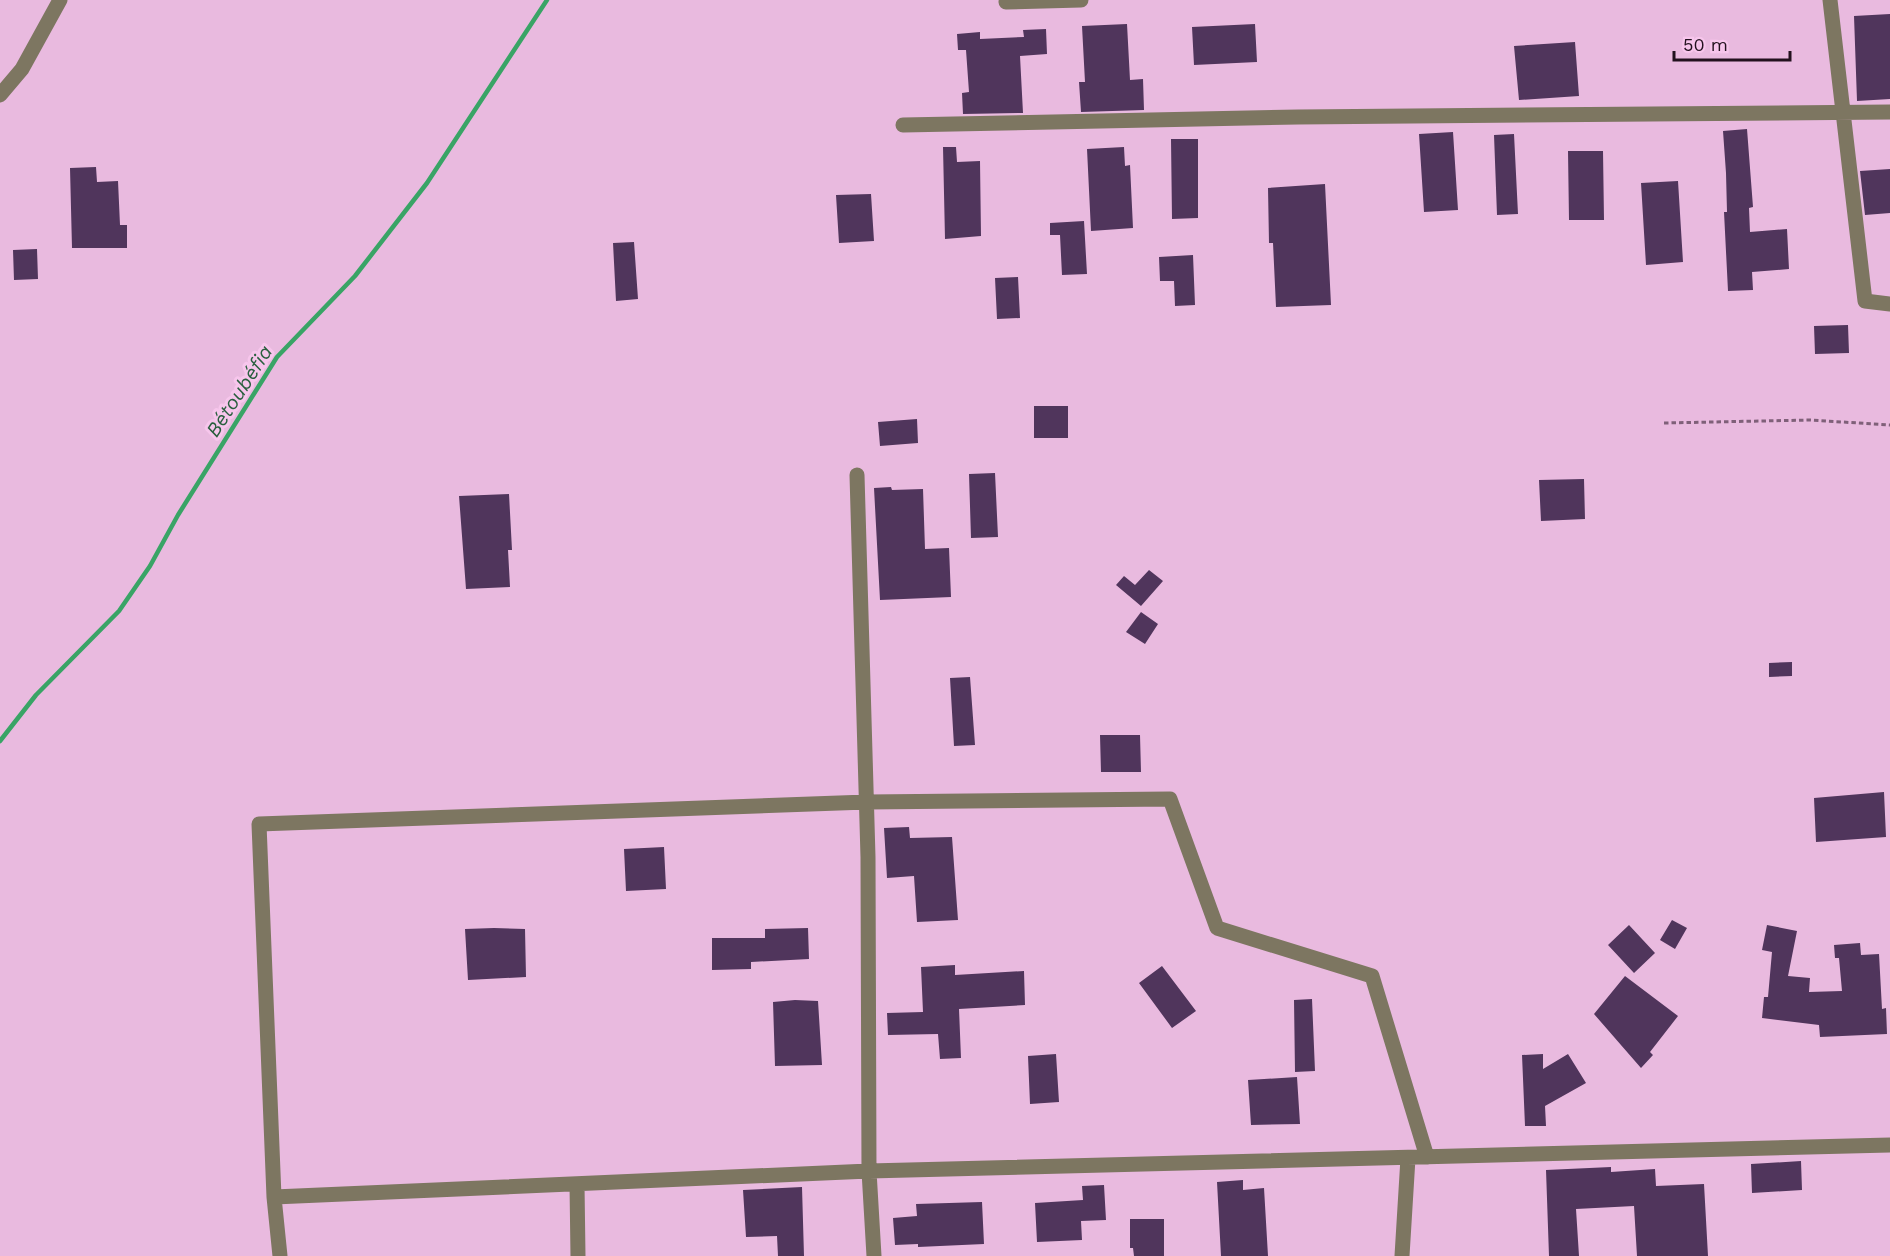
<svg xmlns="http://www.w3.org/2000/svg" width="1890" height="1256" viewBox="0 0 1890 1256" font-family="'Work Sans',sans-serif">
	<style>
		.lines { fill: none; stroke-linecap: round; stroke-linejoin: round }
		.stream { stroke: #39a466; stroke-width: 4.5 }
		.building { fill: #50355c }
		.path { stroke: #7f6079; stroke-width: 3; stroke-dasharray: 4.5 3; stroke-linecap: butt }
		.minor { stroke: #7d7661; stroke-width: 15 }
		.labels { text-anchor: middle; stroke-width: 6; stroke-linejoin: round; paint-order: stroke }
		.water-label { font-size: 20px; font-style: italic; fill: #295f3e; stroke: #f7c6ec }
	</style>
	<rect width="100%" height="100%" fill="#e9badf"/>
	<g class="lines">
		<path class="stream" d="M0,741L36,695L119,611L150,566L178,515L277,357L355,276L427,183L547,0"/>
	</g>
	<path class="building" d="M1890,14V99L1857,101L1854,16Z
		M1127,24L1130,80L1143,79L1144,110L1081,112L1079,82H1085L1082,26Z
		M1255,24L1257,62L1194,65L1192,27Z
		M1046,29L1047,54L1020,56L1023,113L963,114L962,93L969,92L966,50H958L957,34L980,32V39L1024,37L1023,30Z
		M1575,42L1579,96L1519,100L1514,46Z
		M1747,129L1753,207L1749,208L1750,232L1787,229L1789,269L1752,272L1753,290L1728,291L1724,212H1727L1726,173L1723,131Z
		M1453,132L1458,210L1424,212L1419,134Z
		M1514,134L1518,214L1497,215L1494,135Z
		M1171,139H1198V218L1172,219Z
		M943,147H956L957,162L980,161L981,236L945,239Z
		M1124,147L1125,166L1130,165L1133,228L1091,231L1087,149Z
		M1568,151H1603L1604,220H1569Z
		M96,167L97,182L118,181L120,225H127V248H72L70,168Z
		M1890,169V213L1865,215L1860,171Z
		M1678,181L1683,262L1646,265L1641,183Z
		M1325,184L1331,305L1276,307L1273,243H1269L1268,188Z
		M871,194L874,241L839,243L836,195Z
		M1084,221L1087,274L1062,275L1060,235H1050V223Z
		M634,242L638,299L616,301L613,243Z
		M37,249L38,279L14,280L13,250Z
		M1193,255L1195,305L1175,306L1174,281H1160L1159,257Z
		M1018,277L1020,318L997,319L995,278Z
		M1848,325L1849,353L1815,354L1814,326Z
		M1034,406H1068V438H1034Z
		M917,419L918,443L880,446L878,422Z
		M995,473L998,537L971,538L969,474Z
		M1584,479L1585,519L1541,521L1539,480Z
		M891,487L892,490L923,489L925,549L949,548L951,597L880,600L874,488Z
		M509,494L512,550H508L510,587L466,589L459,496Z
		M1149,570L1163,581L1141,606L1116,585L1124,576L1135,585Z
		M1141,612L1158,624L1145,644L1126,632Z
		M1792,662V676L1769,677V663Z
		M970,677L975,745L954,746L950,678Z
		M1100,735H1140L1141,772H1101Z
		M1884,792L1886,837L1816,842L1814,798Z
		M909,827L910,838L952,837L958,920L917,922L914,876L887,878L884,828Z
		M664,847L666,889L626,891L624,849Z
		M1672,920L1687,928L1675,949L1660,940Z
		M1629,925L1655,953L1634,973L1608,945Z
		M1767,925L1797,931L1788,976L1810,978L1809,992L1842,991L1839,958H1835L1834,945L1860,943L1861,955L1879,954L1882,1009L1886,1008L1887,1034L1820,1037L1819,1025L1762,1018L1764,997H1768L1772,952L1762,950Z
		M494,928L525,929L526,977L468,980L465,929Z
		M808,928L809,959L751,962V969L712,970V938H765V929Z
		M955,965V975L1024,971L1025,1005L959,1009L961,1058L940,1059L938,1034L888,1035L887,1013L923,1012L921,967Z
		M1162,966L1196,1011L1172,1028L1139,983Z
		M1625,976L1678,1016L1650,1052L1653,1055L1641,1068L1594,1014Z
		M1312,999L1315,1071L1295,1072L1294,1000Z
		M795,1000L818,1001L822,1065L775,1066L773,1002Z
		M1056,1054L1059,1102L1030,1104L1028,1056Z
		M1543,1054V1069L1568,1054L1586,1083L1545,1106L1546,1126H1525L1522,1055Z
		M1297,1077L1300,1124L1251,1125L1248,1080Z
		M1801,1161L1802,1190L1752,1193L1751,1164Z
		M1611,1167V1172L1655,1169L1656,1186L1704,1184L1708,1256H1637L1634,1206L1576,1209L1579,1256H1549L1546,1170Z
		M1243,1180V1190L1264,1188L1268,1256H1221L1217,1182Z
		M1104,1185L1106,1220L1081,1221L1082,1240L1037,1242L1035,1203L1083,1200L1082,1186Z
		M802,1187L804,1256H778L777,1236L746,1237L743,1190Z
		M982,1202L984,1244L918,1247V1244L895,1245L893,1218L917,1216L916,1204Z
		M1130,1219H1164V1256H1134L1133,1248H1130Z"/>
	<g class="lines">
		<path class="path" d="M1664,423L1810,420L1890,425"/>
		<path class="minor" d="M1830,0L1865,301L1890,304
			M1006,2L1081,0
			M0,95L22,69L60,0
			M903,125L1298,117L1890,112
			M857,475L868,857L869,1171L874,1256
			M577,1184L578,1256
			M274,1197L869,1171L1890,1145
			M280,1256L274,1197L259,824L867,802L1170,799L1217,928L1372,976L1427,1157
			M1402,1256L1408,1158"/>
	</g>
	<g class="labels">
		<g class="water-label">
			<text transform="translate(239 391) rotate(-57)" y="7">Bétoubéfia</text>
		</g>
	</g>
	<path d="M1674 51v9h116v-9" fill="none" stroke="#22111e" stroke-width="3"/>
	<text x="1683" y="51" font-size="18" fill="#22111e" stroke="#f7c6ec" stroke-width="4.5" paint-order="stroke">50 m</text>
</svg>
